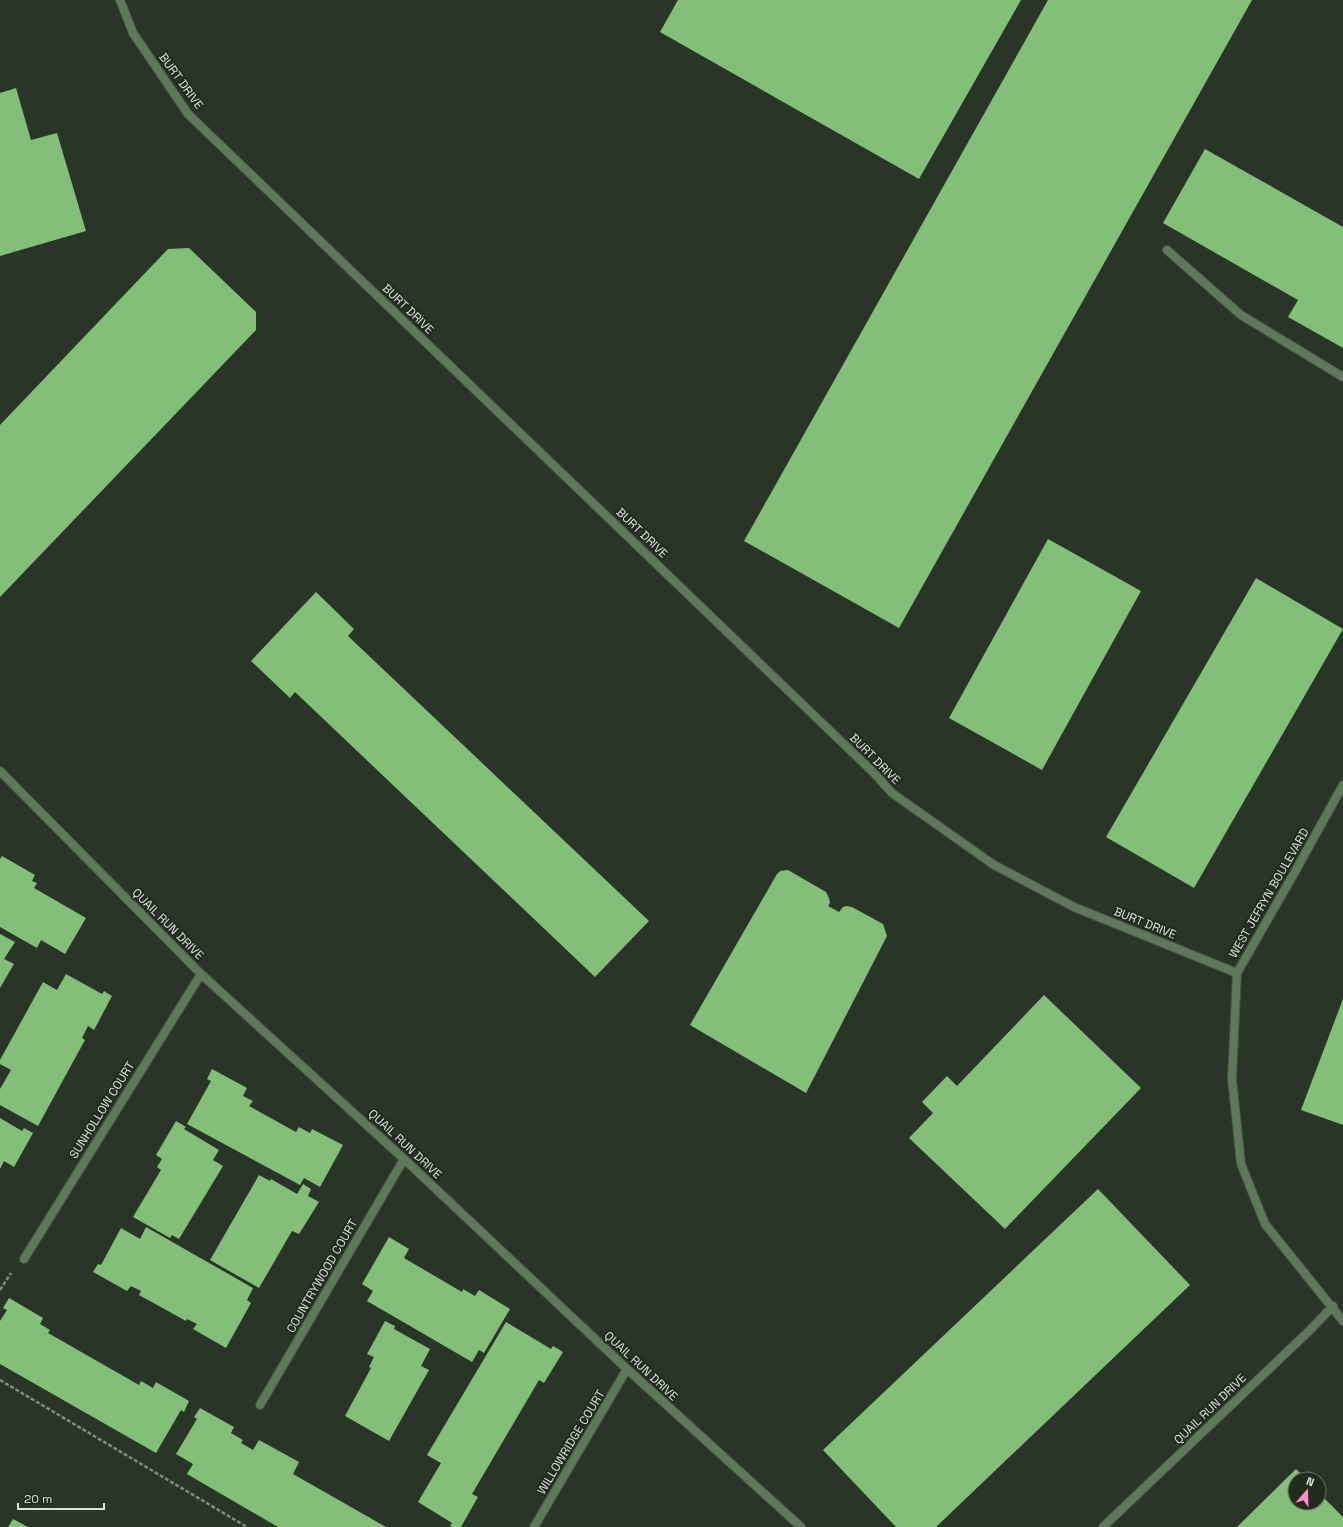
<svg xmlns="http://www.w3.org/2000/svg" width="1343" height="1527" viewBox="0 0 1343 1527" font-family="'Space Grotesk',sans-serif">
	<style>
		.building { fill: #83bf79 }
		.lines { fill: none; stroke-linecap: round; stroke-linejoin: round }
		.lane-casing { stroke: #465144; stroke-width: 10 }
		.street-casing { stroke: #465144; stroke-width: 10 }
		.path { stroke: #828c80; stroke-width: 2.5; stroke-dasharray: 4 2; stroke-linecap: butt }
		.lane { stroke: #5f775a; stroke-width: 8 }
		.street { stroke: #5f775a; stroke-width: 8 }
		.labels { text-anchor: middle; stroke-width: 4; stroke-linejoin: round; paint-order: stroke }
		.street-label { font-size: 12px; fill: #dce4db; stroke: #1f2b1d }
	</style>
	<rect width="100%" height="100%" fill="#293527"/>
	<path class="building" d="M678,0H1021L919,179L660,32Z
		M1048,0H1252L899,628L744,541Z
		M16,88L31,140L57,133L86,231L0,256V93Z
		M1205,149L1343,227V348L1288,317L1298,300L1163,223Z
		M189,248L256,312V330L0,597V425L168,249Z
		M1048,539L1141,591L1042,770L949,718Z
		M1256,578L1343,629L1194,888L1106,837Z
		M316,592L354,629L348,636L649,921L595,977L295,692L290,698L251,661Z
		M2,856L35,875L32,881L37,883L34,888L86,918L65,954L41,940L37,948L0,927V859Z
		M788,870L826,892L829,898L830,903L828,906L839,912L843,907L846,906L852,907L883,924L887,936L806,1093L690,1025L777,874L780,871Z
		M0,934L15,942L4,959L14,964L0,988Z
		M66,974L102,994L104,991L112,996L94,1030L88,1026L82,1038L85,1040L38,1126L0,1105V1089L11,1070L0,1064V1060L43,982L57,990Z
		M1044,995L1141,1088L1005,1229L909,1138L933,1113L922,1102L947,1076L957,1086Z
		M1343,999V1125L1301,1110Z
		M212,1069L247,1088L243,1096L253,1101L249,1106L296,1132L299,1127L310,1133L312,1129L343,1145L320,1187L304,1178L300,1185L187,1124L211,1081L207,1079Z
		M0,1118L22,1131L24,1128L33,1133L14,1167L4,1161L0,1169Z
		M176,1121L186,1127L184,1129L219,1150L213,1160L223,1166L179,1239L172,1235L170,1238L133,1217L161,1170L157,1167L162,1159L156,1155Z
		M259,1175L270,1181L271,1179L297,1194L303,1184L311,1189L308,1196L319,1202L299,1234L292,1231L259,1288L210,1260Z
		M1098,1189L1190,1285L936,1527H896L823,1450Z
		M146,1227L253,1288L247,1300L251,1303L226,1348L193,1329L197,1324L187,1319L186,1321L139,1295L141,1291L131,1286L127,1291L93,1272L98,1264L101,1265L121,1228L140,1239Z
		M389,1237L409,1249L404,1258L462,1292L463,1289L475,1296L479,1290L510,1309L484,1353L479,1350L472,1362L367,1301L373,1291L362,1284Z
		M9,1298L43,1318L40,1324L50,1330L48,1333L139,1385L141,1381L153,1388L156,1382L189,1401L184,1412L181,1410L156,1453L0,1364V1321L7,1310L3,1308Z
		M385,1321L395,1326L394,1329L430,1349L421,1366L429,1370L389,1441L345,1416L371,1368L369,1367L374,1357L367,1354Z
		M506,1322L551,1349L553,1346L563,1352L544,1383L539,1380L472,1494L478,1497L461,1527H452L450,1526L452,1523L418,1502L441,1463L427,1455Z
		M200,1408L234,1427L231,1433L243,1440L241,1443L253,1450L259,1440L299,1462L293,1474L386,1527H278L187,1474L193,1464L176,1454L197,1419L194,1417Z
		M1296,1469L1306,1479H1295V1503H1319V1493L1343,1517V1527H1237Z
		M13,1519L28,1527H8Z"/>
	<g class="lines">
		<defs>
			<path id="lane" d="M1167,250L1241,315L1343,377"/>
			<path id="street" d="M120,0L133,33L188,114L875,774L892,793L994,865L1074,907L1237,973
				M0,771L201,974L404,1159L627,1369L801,1527
				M1343,785L1296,870L1237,973L1232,1079L1241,1164L1265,1224L1343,1321
				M24,1259L201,974
				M260,1405L404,1159
				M534,1527L627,1369
				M1103,1527L1309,1331L1333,1306"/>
		</defs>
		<use href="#lane" class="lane-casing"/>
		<use href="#street" class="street-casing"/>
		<path class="path" d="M0,1290L11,1273
			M0,1380L247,1527"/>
		<use href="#lane" class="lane"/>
		<use href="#street" class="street"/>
	</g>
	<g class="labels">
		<g class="street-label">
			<text transform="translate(181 81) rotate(54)" y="4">BURT DRIVE</text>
			<text transform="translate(408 309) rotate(44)" y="4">BURT DRIVE</text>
			<text transform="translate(642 533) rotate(44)" y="4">BURT DRIVE</text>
			<text transform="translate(875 759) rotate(45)" y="4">BURT DRIVE</text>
			<text transform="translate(1269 893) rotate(-60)" y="4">WEST JEFRYN BOULEVARD</text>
			<text transform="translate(1145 923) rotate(22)" y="4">BURT DRIVE</text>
			<text transform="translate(168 924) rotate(45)" y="4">QUAIL RUN DRIVE</text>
			<text transform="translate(102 1110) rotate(-58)" y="4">SUNHOLLOW COURT</text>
			<text transform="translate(405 1144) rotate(43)" y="4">QUAIL RUN DRIVE</text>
			<text transform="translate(322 1276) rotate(-60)" y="4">COUNTRYWOOD COURT</text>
			<text transform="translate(641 1366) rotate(43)" y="4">QUAIL RUN DRIVE</text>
			<text transform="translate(1210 1409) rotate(-44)" y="4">QUAIL RUN DRIVE</text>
			<text transform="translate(571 1442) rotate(-59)" y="4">WILLOWRIDGE COURT</text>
		</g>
	</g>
	<g transform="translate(1307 1491) rotate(20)"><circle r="19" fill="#1f2b1d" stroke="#6b7569"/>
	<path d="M0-3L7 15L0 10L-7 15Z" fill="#fa8fc8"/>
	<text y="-6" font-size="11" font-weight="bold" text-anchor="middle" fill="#dce4db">N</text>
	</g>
	<path d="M18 1503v6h86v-6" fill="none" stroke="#dce4db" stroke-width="2"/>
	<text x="24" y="1503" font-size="12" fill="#dce4db" stroke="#1f2b1d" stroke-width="3" paint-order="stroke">20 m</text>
</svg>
